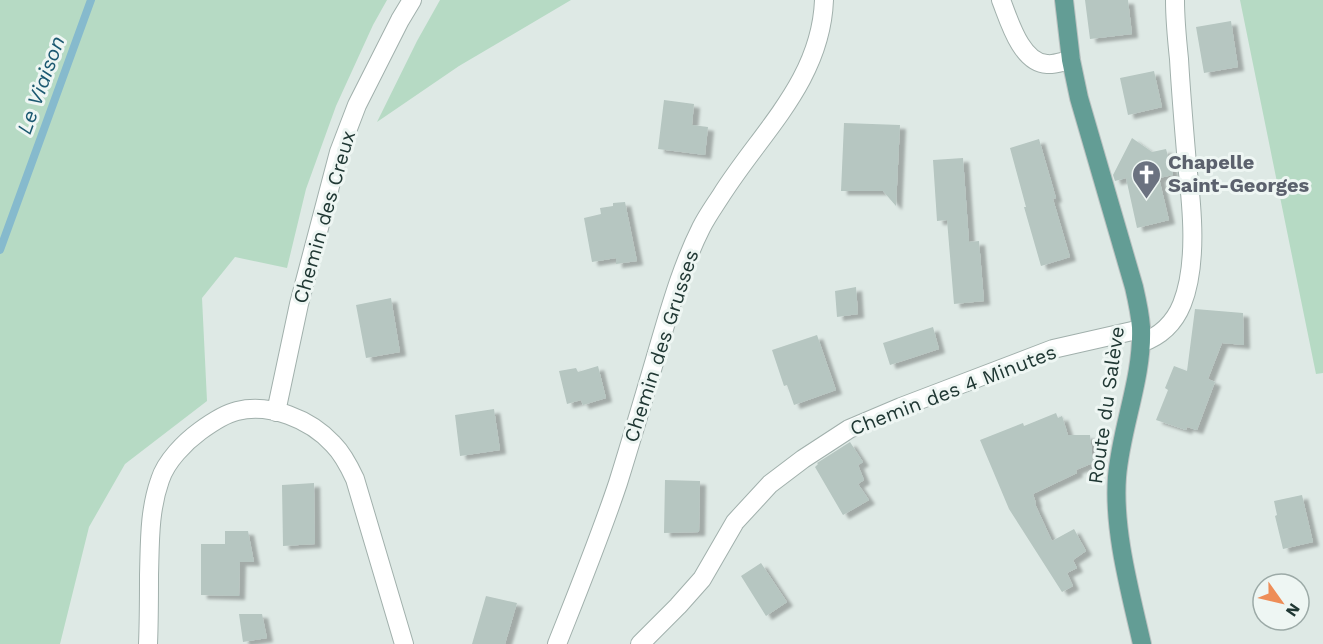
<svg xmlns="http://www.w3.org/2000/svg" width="1323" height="644" viewBox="0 0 1323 644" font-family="'Work Sans',sans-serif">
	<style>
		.green { fill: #b6dac4 }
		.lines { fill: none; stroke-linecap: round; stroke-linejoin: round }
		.stream { stroke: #86bacd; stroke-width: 8 }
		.building { fill: #b6c6c1; filter: url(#shadow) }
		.minor-casing { stroke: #a1b0ac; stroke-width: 20 }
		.major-casing { stroke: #bcc3c2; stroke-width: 20 }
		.minor { stroke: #fff; stroke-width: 18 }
		.major { stroke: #639d95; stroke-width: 18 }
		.labels { text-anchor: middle; stroke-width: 6; stroke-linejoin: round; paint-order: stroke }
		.worship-label { font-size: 20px; font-weight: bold; fill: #5b616d; stroke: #eef6f3; text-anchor: start }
		.street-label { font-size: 20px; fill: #203834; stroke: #eef6f3 }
		.water-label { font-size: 21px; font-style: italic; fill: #1c5971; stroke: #eef6f3 }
	</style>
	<defs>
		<filter id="shadow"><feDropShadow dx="6" dy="4" stdDeviation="1.5" flood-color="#0004"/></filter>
	</defs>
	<rect width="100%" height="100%" fill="#dee9e5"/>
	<path class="green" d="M0,0H387L373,25L336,106L306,189L287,268L235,257L202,298L207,401L125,464L89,527L60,644H0Z
		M440,0H571L459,66L377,122L417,41Z
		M1240,0H1323V373L1316,374Z"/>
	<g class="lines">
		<path class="stream" d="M0,250L91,0"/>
	</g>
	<path class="building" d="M1085,0H1128L1132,34L1090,39Z
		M1231,21L1238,67L1204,73L1196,27Z
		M1154,71L1162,107L1128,115L1120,78Z
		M664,100L694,104L692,125L708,127L705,155L658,149Z
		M844,123L900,125L896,206L883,191H841Z
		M1132,138L1152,152L1166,149L1173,175L1159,178L1169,220L1137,228L1126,178L1115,181L1113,175Z
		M1039,139L1056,198L1053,199L1070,257L1041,266L1024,207H1026L1010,148Z
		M963,158L969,242L979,241L984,301L954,304L947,220L937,221L933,160Z
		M625,202L637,261L616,264V258L592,262L584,218L601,214L600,208L613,206V203Z
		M856,287L858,314L837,317L835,291Z
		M391,298L400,352L366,358L356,305Z
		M1195,309L1243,313L1244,345L1222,343L1208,379L1215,382L1197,430L1187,427L1186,430L1156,420L1168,390L1165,388L1174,366L1187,371Z
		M933,327L939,349L890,365L883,343Z
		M817,335L836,390L794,405L787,385L784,386L772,350Z
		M598,366L606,398L583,405L581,400L567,404L559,371L576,368L578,372Z
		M494,409L500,450L460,456L455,415Z
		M1056,413L1058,418L1062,416L1068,435H1090L1093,463L1076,470L1077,473L1033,494L1036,503L1035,504L1052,541L1074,529L1086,551L1073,560L1077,568L1067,573L1073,586L1062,592L1009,509L980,440L1023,423L1024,426Z
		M850,442L863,462L858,465L864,480L858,484L869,500L843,515L815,467L818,464L817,463Z
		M665,480L700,481L699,532L664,533Z
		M314,483L315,544L283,546L282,485Z
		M1302,495L1313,542L1283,549L1275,516L1277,515L1274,501Z
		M225,531H248L254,562H240L239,596L201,595V544H225Z
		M761,563L787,602L766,616L741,576Z
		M486,596L517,603L505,644H472Z
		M239,614H262L267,638L243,642Z"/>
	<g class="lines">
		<defs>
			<path id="minor" d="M1001,0C1009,20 1021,63 1047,64C1055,65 1063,61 1071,60
				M1141,343C1161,336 1174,324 1182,304C1198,264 1192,206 1187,164C1184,129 1181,94 1179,59C1177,40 1175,20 1175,0
				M276,412L299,304L339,152L357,105L400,20L412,0
				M148,644C149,621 149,598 149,575C150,542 149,511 160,480C166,461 185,442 200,431C211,423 224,414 237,411C270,403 310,419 333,444C343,454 349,466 355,479L404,644
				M557,644C578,591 600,537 618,483C633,435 647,387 661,339C672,302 683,264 701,228C707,216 715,205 722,194C762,131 821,80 824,0
				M640,644L678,606L702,579L735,522L770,484L803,459L849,429L901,407L1053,349L1141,329"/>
			<path id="major" d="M1064,0L1071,60L1079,98L1134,287C1137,300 1140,313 1141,327C1143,378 1121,427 1117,477C1113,530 1130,591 1142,644"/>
		</defs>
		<use href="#minor" class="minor-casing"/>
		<use href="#major" class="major-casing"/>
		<use href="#minor" class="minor"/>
		<use href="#major" class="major"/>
	</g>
	<defs>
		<symbol id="church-pin" viewBox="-11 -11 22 30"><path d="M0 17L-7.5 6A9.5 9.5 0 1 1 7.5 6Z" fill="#6b7280" stroke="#eef6f3"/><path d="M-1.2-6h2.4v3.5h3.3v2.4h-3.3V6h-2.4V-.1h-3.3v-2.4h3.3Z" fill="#fff"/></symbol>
	</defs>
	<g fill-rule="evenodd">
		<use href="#church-pin" x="1130" y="158" width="33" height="45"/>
	</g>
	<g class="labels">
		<g class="worship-label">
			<text x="1168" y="169">Chapelle<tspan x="1168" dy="23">Saint-Georges</tspan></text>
		</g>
		<g class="street-label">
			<text transform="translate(324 217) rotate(-74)" y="7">Chemin des Creux</text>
			<text transform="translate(661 346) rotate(-72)" y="7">Chemin des Grusses</text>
			<text transform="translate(953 390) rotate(-21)" y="7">Chemin des 4 Minutes</text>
			<text transform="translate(1106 405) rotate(-82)" y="7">Route du Salève</text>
		</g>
		<g class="water-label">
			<text transform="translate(41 85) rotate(-70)" y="7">Le Viaison</text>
		</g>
	</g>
	<g transform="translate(1281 602) rotate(124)"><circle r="28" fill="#eef6f3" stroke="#9caaa7" stroke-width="1.5"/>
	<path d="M0-4.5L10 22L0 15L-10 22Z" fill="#ee8d57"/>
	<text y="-9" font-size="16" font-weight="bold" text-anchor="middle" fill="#203834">N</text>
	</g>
</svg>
